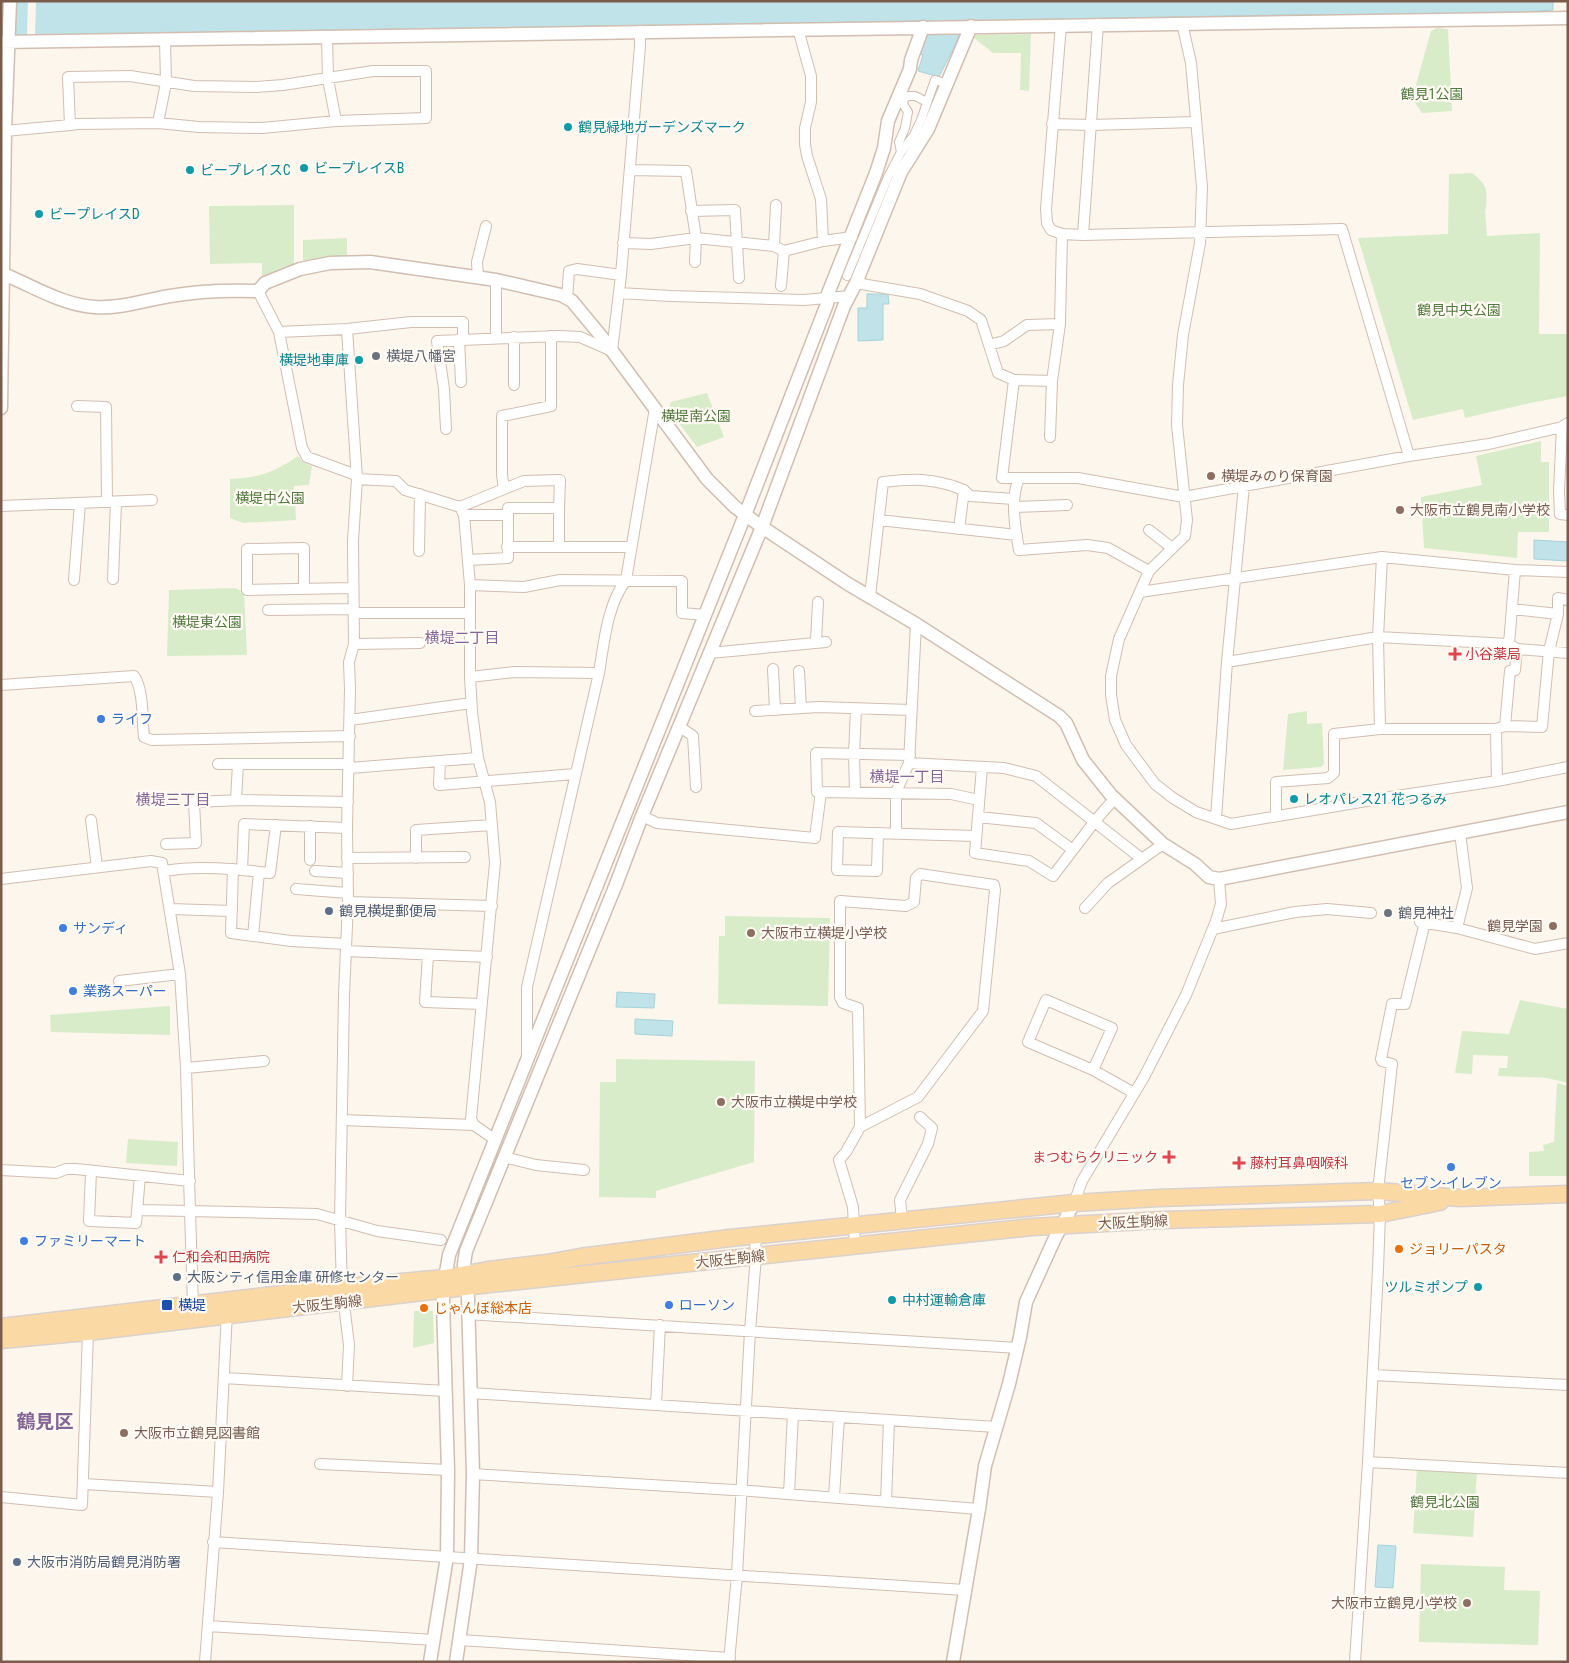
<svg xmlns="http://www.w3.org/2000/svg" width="1569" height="1663" viewBox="0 0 1569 1663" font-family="'Roboto Condensed','Noto Sans JP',sans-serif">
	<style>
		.green { fill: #d8ecc9 }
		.water { fill: #bfe3e8; stroke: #a5d3da }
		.pier { fill: #fdf6ec }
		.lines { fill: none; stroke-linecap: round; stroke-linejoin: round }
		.pedestrian-casing { stroke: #d1beb0; stroke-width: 10 }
		.minor-casing { stroke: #d1beb0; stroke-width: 12 }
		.tertiary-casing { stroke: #d1beb0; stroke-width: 15 }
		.primary-casing { stroke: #dad1cd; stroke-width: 19 }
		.pedestrian { stroke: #fff; stroke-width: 8 }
		.minor { stroke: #fff; stroke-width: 10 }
		.tertiary { stroke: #fff; stroke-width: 12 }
		.primary { stroke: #fbd9a5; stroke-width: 16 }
		.culture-dot { fill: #0f9aa8; stroke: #fffaf3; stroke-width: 2 }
		.worship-dot { fill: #6b7280; stroke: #fffaf3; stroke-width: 2 }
		.education-dot { fill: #8d6e63; stroke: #fffaf3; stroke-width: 2 }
		.health-dot { fill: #e0444e; stroke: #fffaf3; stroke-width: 2 }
		.shop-dot { fill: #3f7fe0; stroke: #fffaf3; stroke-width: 2 }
		.service-dot { fill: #5c6f8a; stroke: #fffaf3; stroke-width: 2 }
		.food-dot { fill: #e8710a; stroke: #fffaf3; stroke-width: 2 }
		.transit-dot { fill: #1a4fb4; stroke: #fffaf3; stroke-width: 2 }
		.labels { text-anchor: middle; stroke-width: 4.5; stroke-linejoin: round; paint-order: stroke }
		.park-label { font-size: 14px; fill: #537a41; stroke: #fffaf3 }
		.culture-label { font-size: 14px; fill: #0d838f; stroke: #fffaf3; text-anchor: start }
		.worship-label { font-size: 14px; fill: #5b616d; stroke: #fffaf3; text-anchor: start }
		.education-label { font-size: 14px; fill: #785e54; stroke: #fffaf3; text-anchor: start }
		.health-label { font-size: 14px; fill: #be3a42; stroke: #fffaf3; text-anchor: start }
		.shop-label { font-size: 14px; fill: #366cbe; stroke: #fffaf3; text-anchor: start }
		.service-label { font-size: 14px; fill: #4e5e75; stroke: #fffaf3; text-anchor: start }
		.street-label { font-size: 14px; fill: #7a5c4d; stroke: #fffaf3 }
		.food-label { font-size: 14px; fill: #c56008; stroke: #fffaf3; text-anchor: start }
		.transit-label { font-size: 14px; fill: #164399; stroke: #fffaf3; text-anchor: start }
		.neighbourhood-label { font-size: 15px; fill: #846695; stroke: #fffaf3 }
		.district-label { font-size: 19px; font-weight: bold; fill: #846695; stroke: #fffaf3 }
	</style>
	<rect width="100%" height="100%" fill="#fdf6ec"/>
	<path class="green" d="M1437,28L1448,29L1452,111L1422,113L1412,99L1431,31Z
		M1031,34L1029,91L1020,90L1021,53H993L974,38L975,35Z
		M1472,173C1488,185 1487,190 1486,209H1485L1487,236L1540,233L1539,334H1568V396L1530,403L1465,418L1463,409L1413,420L1358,238L1448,234L1449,174Z
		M294,205V264L262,277V263L210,264L209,206Z
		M347,238V255L303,264V240Z
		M707,393L724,437L697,447L669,410L671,402Z
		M1541,441V462H1549V532H1518L1517,558L1424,548L1421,497L1482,485L1476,456Z
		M298,456L303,462L312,466L309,485L294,486L296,520L243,523L230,518V479C260,478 274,472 298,456Z
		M235,588L244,592L247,655L167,656L169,590Z
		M1307,711V724L1322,723L1324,764L1321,767L1283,770L1288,714Z
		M725,916L830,918L828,1006L718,1004L719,936H725Z
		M1520,1000L1568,1009V1083L1547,1078L1498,1076L1499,1068H1507L1508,1056L1473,1055L1472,1074L1455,1073L1462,1031L1509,1034Z
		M170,1006V1035L51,1032L50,1015Z
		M616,1059L755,1061L754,1162L656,1191V1198L599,1197L600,1082H616Z
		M1557,1083L1568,1086V1176H1529V1152L1544,1151L1543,1145L1554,1142Z
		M128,1139L178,1142L177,1166L126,1163Z
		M414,1311H433L434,1343L413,1348Z
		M1417,1468L1477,1471L1473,1537L1413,1533Z
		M1421,1564L1505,1567L1504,1590L1540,1591L1538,1645L1419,1642Z"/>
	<path class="water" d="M1,1H1553V10L1496,14L1278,15L964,21L957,41L939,77L918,71L923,55L920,54L933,21L25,35L1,34Z
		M867,294H888L889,304H883V340L858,341V308H867Z
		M1534,540L1568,542V561L1534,559Z
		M617,992L655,994L654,1008L616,1007Z
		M635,1019L673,1021L672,1036L635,1034Z
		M1378,1545L1396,1546L1393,1588L1375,1587Z"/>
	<path class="pier" d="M28,1H36L35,36H27Z"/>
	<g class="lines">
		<defs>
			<path id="pedestrian" d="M901,152L899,142L905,128L908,112L903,104L904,99L907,96H915L927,102
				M847,276L888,177L901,152L914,135L921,120L935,80L948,84"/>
			<path id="minor" d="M1182,23L1191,63L1202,187L1200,243L1183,335L1178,385L1177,425L1187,520L1185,536L1149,571L1119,639L1111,676V695L1115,720L1126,745L1155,784L1173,798L1196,812L1231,824L1390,797L1497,781L1568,767
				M1061,25L1046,209L1047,223L1051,230L1062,234L1083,235L1342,229L1409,456
				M798,29L811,76V102L805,128V144L807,156L821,199L823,241
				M327,36L328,79L336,121
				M158,123L166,83L165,39
				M1052,124L1091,125L1195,122
				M5,131L70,125L77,124L158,123L199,127L262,128L336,121L426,118V71H373L283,85L256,87L194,86L130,76L68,77L70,125
				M630,170L686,171L696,238L695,262
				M776,205L774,246L784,251L781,286
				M691,211L735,210L739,278
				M1083,235L1098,24
				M623,243L651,244L696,238L774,246
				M784,251L823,241L852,237
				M478,278L477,262L486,226
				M856,283L920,294L968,311L981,320L998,373L1014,380L1002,478H1078L1184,497L1409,456L1489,444L1562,427L1568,423
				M258,291L279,332L302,448L307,457L356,475
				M619,293L671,296L804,300L850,296
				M567,299L569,271L577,269L621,275
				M279,332L347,329L411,322H463V339
				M496,337V280
				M514,337V385
				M459,339L461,382
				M989,345L1004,341L1027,325L1060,324
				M1014,380L1052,381
				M77,406L106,407L107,502
				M1562,427L1559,491L1560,514L1568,515
				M446,429L444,389L437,341L559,336L580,337L612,351L621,275L640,46V31
				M1050,437L1052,381L1060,324L1062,234
				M1019,478C1010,500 1015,527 1019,550L1087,545L1108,548L1149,571
				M357,479L396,481L405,490L460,507L464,515L470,585V677L472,712L478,758L490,802L495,863L471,1119L474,1125L494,1139
				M504,489L524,481L560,480L559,508
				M1,506L152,500
				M460,507L504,489L502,475V416L551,406V336
				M1014,507L1067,505
				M464,515H508
				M879,520L1017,535
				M959,529L964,490
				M1149,530L1172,548
				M507,547H631
				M419,551L420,494
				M468,560L508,558V508H559V547
				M113,579L116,502
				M74,580L80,503
				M470,585L524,587L560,580L682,581V613L705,615
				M304,589V548L247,549V590L353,588
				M1140,592L1382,557L1515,570L1568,572
				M870,596L883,482C910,479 924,478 950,485C958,488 964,489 970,496L1014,499
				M1512,609L1558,614
				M268,610L353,609
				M353,613H470
				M816,642L818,602
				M354,644L420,643
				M1517,649L1568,653
				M710,653L826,642
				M1227,662L1244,486
				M773,669L775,710
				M799,671L801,708
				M470,677L515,672L599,673
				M1,685L134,676C144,690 142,720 144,737L152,740L350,736
				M755,711L819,707L911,710
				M350,720L471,703
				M1505,726L1542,727L1549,651L1558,614V598L1568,600
				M680,727L693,736L696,787
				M1380,729L1378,637L1382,557
				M1496,729L1497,781
				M910,755L816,753L817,792L951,794L979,800
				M440,761L439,785L575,774
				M909,763L1004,768L1036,776L1142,859
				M218,764H349
				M982,767L975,853L1029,861L1053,876L1095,821L1115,798
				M349,768L478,758
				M855,792L854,754L856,709
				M236,800L238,764
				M642,816L657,823L815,838L821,792
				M1276,816V782L1328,778L1334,773V734L1380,729H1496L1505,726L1510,671L1515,670L1517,649L1509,644L1515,570
				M978,817L1036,823L1073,850
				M1216,818L1227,662L1378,637L1509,644
				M91,820L97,867
				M878,833L877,871L837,870L838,832C884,833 930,835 976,836
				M896,834V792L909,763L916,624
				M166,844L196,843L194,802L242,800L348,802
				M347,858L465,857
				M416,858V830L492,825
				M310,860V826
				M233,869L231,933L291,941L346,944
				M242,870L244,824L347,828
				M165,871C197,865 237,869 270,873L276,825
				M315,871L348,873
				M1,879L151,861L162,863L180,974L186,1068L190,1211L317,1214L377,1231L441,1240
				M296,889L348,893
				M348,902L492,906
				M1085,908L1108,883L1163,844
				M170,909L232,911
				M1420,922L1457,928L1535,949L1568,943
				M1457,928L1467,888L1460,833
				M1213,929L1295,912L1327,909L1371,913
				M253,936L259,872
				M346,951L487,957
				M428,955L425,1002L482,1004
				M119,981L180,974
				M527,1057V987L599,673C604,643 607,605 626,580L655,408
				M186,1068L264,1061
				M1093,1070L1112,1028L1046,1000L1028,1042L1093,1070L1134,1093
				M342,1120L474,1125
				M504,1157L536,1165L584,1170
				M1,1170L56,1173L66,1169H76L190,1181
				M91,1171L89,1221L136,1223L140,1176
				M1074,1203L1082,1181L1144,1077L1186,995L1216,921L1221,904L1219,879
				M138,1210L190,1211L193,1305
				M902,1220L900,1200L928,1144L932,1128L920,1117
				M855,1245L853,1207L839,1160L846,1152L860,1127L858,1008L843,1003L840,997V901L906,906L914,902L916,878L920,874L994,885L995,890L983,1011L918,1097L860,1127
				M467,1314L1018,1348
				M1373,1375L1568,1385
				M224,1378L445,1391
				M347,1386L349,1345L342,1288L340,1220L344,995L348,902L347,828L350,689L349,662L354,644L353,541L357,479L347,329
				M470,1393L996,1427
				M656,1405L660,1325
				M1368,1462L1568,1473
				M320,1464L448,1470
				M473,1474L750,1491L979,1509
				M84,1484L218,1492
				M789,1494L793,1414
				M1,1497L82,1505L88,1332
				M834,1497L839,1417
				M886,1501L889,1421
				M213,1542L965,1590
				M208,1626L434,1640
				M460,1640L730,1658
				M205,1662L218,1492L227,1312
				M729,1662L737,1575L750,1331L756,1256L755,1235
				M1355,1662L1368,1462L1378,1270L1380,1214L1378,1191L1392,1064L1382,1061L1381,1059L1392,1004H1405L1425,922"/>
			<path id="tertiary" d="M1,42L1568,18
				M1,273C31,285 62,305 94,307C120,309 145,300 170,296C198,291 229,290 258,291L265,283L300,269L330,263L370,262L496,280L561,295L572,301L601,336L707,479L735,507L762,527L848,584L916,624L1059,716L1066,723L1083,760L1111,795L1163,844L1195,864L1209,877L1219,879L1568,812
				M1,408L5,131L10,1
				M430,1662L447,1557L448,1470L443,1301V1290L449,1255L745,515L827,304V296L876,173L884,148L888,121L910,69L911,60L923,27
				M456,1662L471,1559L473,1474L468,1298L464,1264L466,1251L615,887L642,816L762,527L844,306L856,283L901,172L928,129L971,26
				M953,1662L979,1509L985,1466L1009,1384L1020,1337L1026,1302L1055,1238L1074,1203"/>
			<path id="primary" d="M1,1327L324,1289L445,1278L488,1270L547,1263L580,1257L730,1238L1074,1203L1158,1198L1378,1191L1460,1198L1568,1194
				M1,1340L88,1332L490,1284L1032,1227L1162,1220L1380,1214L1440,1202"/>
		</defs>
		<use href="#pedestrian" class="pedestrian-casing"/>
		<use href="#minor" class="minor-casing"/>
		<use href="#tertiary" class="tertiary-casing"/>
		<use href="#primary" class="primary-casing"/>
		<use href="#pedestrian" class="pedestrian"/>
		<use href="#minor" class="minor"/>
		<use href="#tertiary" class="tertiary"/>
		<use href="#primary" class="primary"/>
	</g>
	<g class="culture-dot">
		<circle cx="568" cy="127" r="5"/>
		<circle cx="304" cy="168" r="5"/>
		<circle cx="190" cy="170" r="5"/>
		<circle cx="39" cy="214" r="5"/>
		<circle cx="359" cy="360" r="5"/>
		<circle cx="1294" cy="799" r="5"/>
		<circle cx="1478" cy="1287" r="5"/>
		<circle cx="892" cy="1300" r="5"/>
	</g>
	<g class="worship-dot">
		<circle cx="376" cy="356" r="5"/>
		<circle cx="1388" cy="913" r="5"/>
	</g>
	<g class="education-dot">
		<circle cx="1211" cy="476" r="5"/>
		<circle cx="1400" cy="510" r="5"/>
		<circle cx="1553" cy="926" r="5"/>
		<circle cx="751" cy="933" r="5"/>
		<circle cx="721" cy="1102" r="5"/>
		<circle cx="124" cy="1433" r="5"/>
		<circle cx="1467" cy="1603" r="5"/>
	</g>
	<g class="health-dot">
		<path d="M1452.5 646.5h5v5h5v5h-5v5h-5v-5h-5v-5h5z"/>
		<path d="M1166.5 1149.5h5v5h5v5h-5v5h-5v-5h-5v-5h5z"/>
		<path d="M1236.5 1155.5h5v5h5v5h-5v5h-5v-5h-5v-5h5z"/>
		<path d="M158.5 1249.5h5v5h5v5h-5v5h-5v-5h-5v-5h5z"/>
	</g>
	<g class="shop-dot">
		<circle cx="101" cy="719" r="5"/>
		<circle cx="63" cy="928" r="5"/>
		<circle cx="73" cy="991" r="5"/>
		<circle cx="1451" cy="1167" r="5"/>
		<circle cx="24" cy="1241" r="5"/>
		<circle cx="669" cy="1305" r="5"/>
	</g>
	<g class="service-dot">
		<circle cx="329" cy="911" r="5"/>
		<circle cx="177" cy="1277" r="5"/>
		<circle cx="17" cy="1562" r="5"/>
	</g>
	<g class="food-dot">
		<circle cx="1399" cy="1249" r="5"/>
		<circle cx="424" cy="1308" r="5"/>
	</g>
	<rect class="transit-dot" x="161" y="1299" width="12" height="12" rx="2.5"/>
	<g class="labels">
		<g class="park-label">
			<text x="1432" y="99">鶴見1公園</text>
			<text x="1459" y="315">鶴見中央公園</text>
			<text x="696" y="421">横堤南公園</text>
			<text x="270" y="503">横堤中公園</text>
			<text x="207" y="627">横堤東公園</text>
			<text x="1445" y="1507">鶴見北公園</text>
		</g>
		<g class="culture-label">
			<text x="578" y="132">鶴見緑地ガーデンズマーク</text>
			<text x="314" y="173">ビープレイスB</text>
			<text x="200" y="175">ビープレイスC</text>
			<text x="49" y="219">ビープレイスD</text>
			<text x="349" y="365" text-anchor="end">横堤地車庫</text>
			<text x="1304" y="804">レオパレス21 花つるみ</text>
			<text x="1468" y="1292" text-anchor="end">ツルミポンプ</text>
			<text x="902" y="1305">中村運輸倉庫</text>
		</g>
		<g class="worship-label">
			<text x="386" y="361">横堤八幡宮</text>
			<text x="1398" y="918">鶴見神社</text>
		</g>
		<g class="education-label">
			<text x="1221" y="481">横堤みのり保育園</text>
			<text x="1410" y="515">大阪市立鶴見南小学校</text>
			<text x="1543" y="931" text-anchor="end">鶴見学園</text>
			<text x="761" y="938">大阪市立横堤小学校</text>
			<text x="731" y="1107">大阪市立横堤中学校</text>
			<text x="134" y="1438">大阪市立鶴見図書館</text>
			<text x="1457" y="1608" text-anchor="end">大阪市立鶴見小学校</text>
		</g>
		<g class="health-label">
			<text x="1465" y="659">小谷薬局</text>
			<text x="1158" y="1162" text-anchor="end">まつむらクリニック</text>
			<text x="1250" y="1168">藤村耳鼻咽喉科</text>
			<text x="172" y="1262">仁和会和田病院</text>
		</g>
		<g class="shop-label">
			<text x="111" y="724">ライフ</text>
			<text x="73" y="933">サンディ</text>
			<text x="83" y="996">業務スーパー</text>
			<text x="1451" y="1188" text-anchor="middle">セブン-イレブン</text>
			<text x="34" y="1246">ファミリーマート</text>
			<text x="679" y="1310">ローソン</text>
		</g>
		<g class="service-label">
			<text x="339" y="916">鶴見横堤郵便局</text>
			<text x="187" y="1282">大阪シティ信用金庫 研修センター</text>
			<text x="27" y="1567">大阪市消防局鶴見消防署</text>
		</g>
		<g class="street-label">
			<text transform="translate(1133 1222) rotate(-3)" y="5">大阪生駒線</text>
			<text transform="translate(730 1259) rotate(-6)" y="5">大阪生駒線</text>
			<text transform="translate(327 1304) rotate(-6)" y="5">大阪生駒線</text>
		</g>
		<g class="food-label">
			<text x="1409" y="1254">ジョリーパスタ</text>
			<text x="434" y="1313">じゃんぼ総本店</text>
		</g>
		<g class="transit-label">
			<text x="178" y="1310">横堤</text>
		</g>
		<g class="neighbourhood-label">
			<text x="462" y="643">横堤二丁目</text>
			<text x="907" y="782">横堤一丁目</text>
			<text x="173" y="805">横堤三丁目</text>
		</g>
		<g class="district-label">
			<text x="45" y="1428">鶴見区</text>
		</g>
	</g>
	<rect width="1569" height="1663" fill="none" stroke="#7a5c4d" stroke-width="5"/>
</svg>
